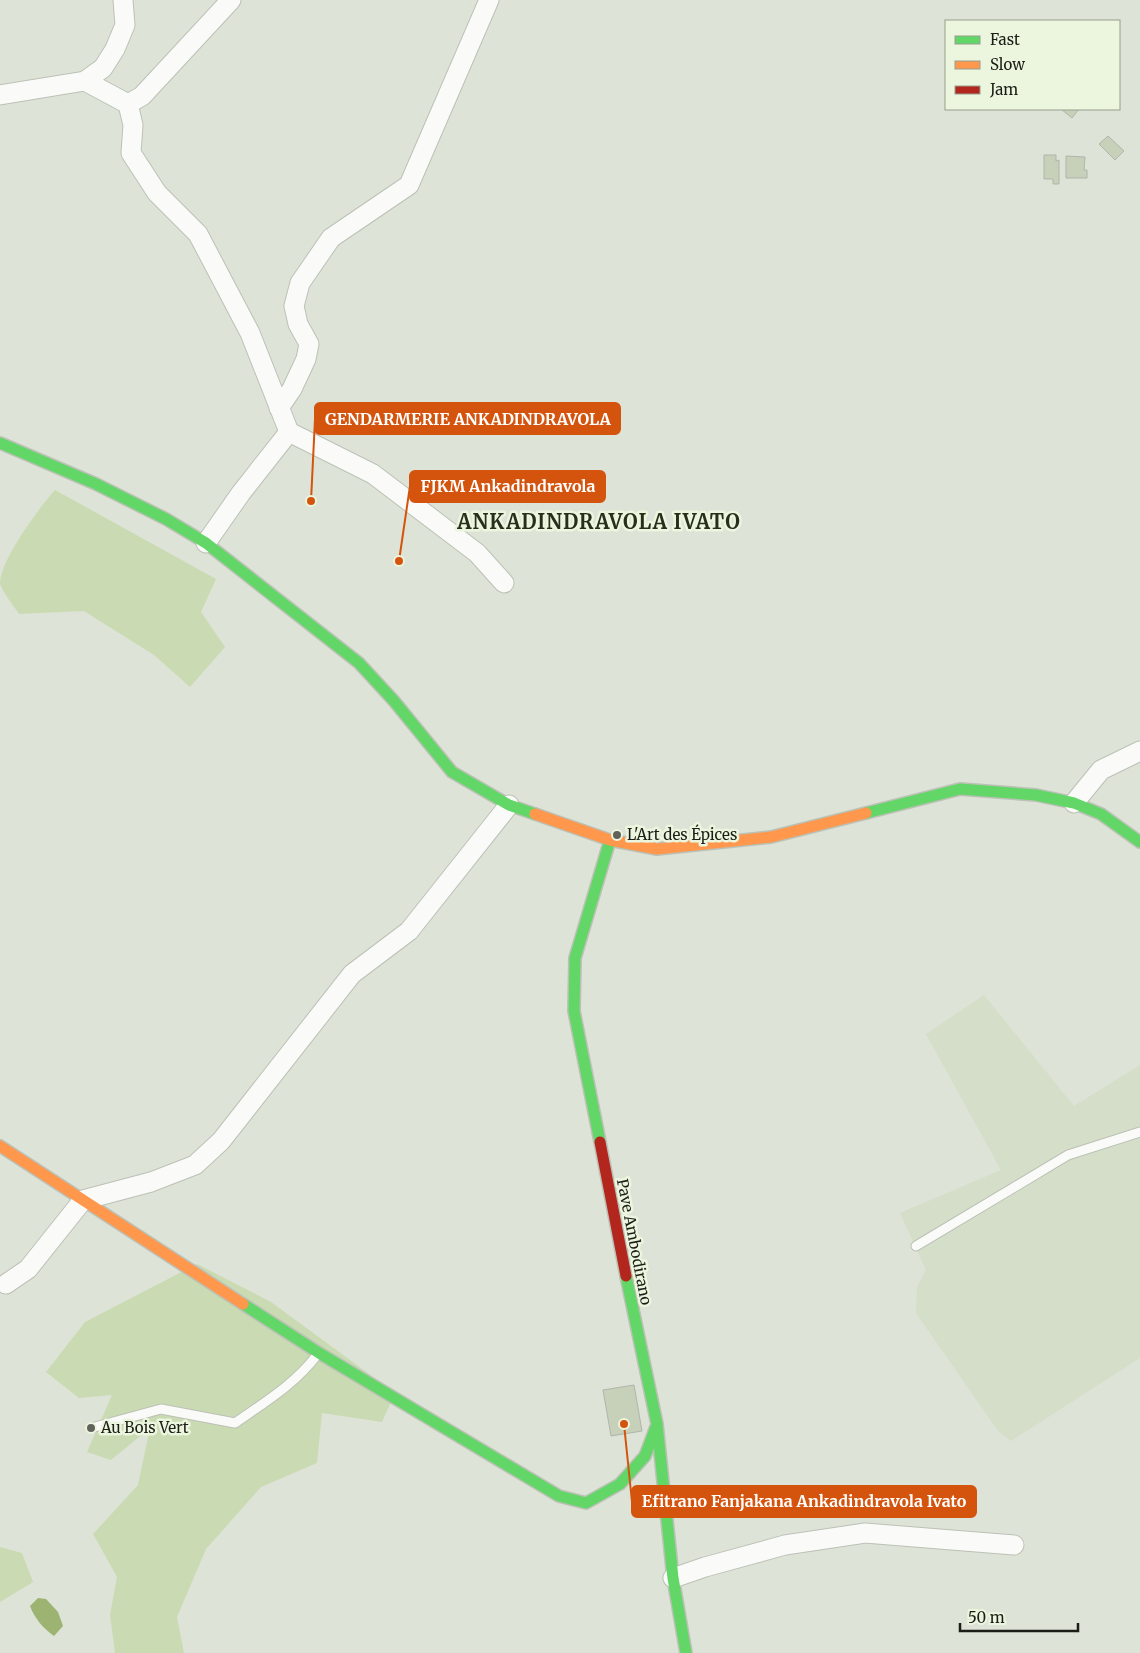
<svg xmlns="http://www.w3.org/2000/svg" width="1140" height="1653" viewBox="0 0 1140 1653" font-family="Merriweather,serif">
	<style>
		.built { fill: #d5dec8 }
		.green { fill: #cadab3 }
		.water { fill: #9cb371 }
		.building { fill: #c7d0b9; stroke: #b1b5ac }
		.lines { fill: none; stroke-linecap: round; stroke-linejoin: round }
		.lane-casing { stroke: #bcc1b6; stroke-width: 11 }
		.street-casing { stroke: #bcc1b6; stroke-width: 21 }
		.fast-casing { stroke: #bcc1b6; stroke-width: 14 }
		.slow-casing { stroke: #bcc1b6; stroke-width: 14 }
		.jam-casing { stroke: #bcc1b6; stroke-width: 14 }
		.lane { stroke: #fafbf9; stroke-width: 9 }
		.street { stroke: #fafbf9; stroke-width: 19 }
		.fast { stroke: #63d668; stroke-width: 11 }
		.slow { stroke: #ff974d; stroke-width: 11 }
		.jam { stroke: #b3261e; stroke-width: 11 }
		.poi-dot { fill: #5f6359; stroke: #ecf5de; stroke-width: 2 }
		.labels { text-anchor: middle; stroke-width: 5; stroke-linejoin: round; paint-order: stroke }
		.poi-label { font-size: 15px; fill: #1b1e16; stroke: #ecf5de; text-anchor: start }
		.street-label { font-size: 15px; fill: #1b1e16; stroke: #ecf5de }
		.district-label { font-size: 20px; font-weight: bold; letter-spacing: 1px; fill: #272e1c; stroke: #ecf5de }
		.leader { fill: none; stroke: #d4530d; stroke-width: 2 }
		.callout-dot { fill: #d4530d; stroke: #ecf5de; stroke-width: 2 }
		.callout { fill: #d4530d; stroke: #d4530d; stroke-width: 2 }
		.callout-label { font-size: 16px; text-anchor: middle; font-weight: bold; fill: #fff }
	</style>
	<rect width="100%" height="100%" fill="#dde3d6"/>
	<path class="built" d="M984,995L1074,1106L1140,1065V1358L1011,1441L998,1431L916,1313L917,1287L926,1270L900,1213L1001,1170L926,1034Z"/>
	<path class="green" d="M55,490L216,579L201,612L225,647L190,687L154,655L84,611L19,614C13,605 4,594 0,584C0,560 39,508 55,490Z
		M197,1264L271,1302L395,1393L382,1422L322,1413L317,1463L261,1487L206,1549L177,1617L184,1653H115L110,1615L117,1577L93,1534L138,1485L150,1428L111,1460L87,1452L112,1395L79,1398L46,1372L85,1322Z
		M0,1547L22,1553L33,1582L0,1602Z"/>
	<path class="water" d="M38,1598L46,1599L58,1612L63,1626L54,1636C43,1628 35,1619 30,1606Z"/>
	<path class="building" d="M1061,109H1079L1072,118Z
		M1108,136L1124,151L1115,160L1099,144Z
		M1044,155H1056V161L1059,160V184H1053V179H1044Z
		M1066,156L1085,157L1084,170H1087V178H1066Z
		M634,1385L642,1431L611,1436L603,1390Z"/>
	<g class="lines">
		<defs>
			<path id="lane" d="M916,1246L1068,1155L1140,1132
				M91,1428L161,1409L235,1423C265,1402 295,1384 317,1355"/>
			<path id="street" d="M85,81L103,68L115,49L125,25L123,0
				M0,95L85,81L128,104L142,96L231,0
				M128,104L133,125L131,153L157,193L198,234L250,333L289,432L241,493L206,543
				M279,408L292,389L306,359L309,344L298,324L294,306L300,283L331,238L409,185L489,0
				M289,432L373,474L477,553L504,583
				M1074,803L1101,770L1140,751
				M6,1284L28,1269L83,1200L151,1182L195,1165L221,1141L352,974L409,931L509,805
				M673,1578L705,1567L785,1545L865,1533L1014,1545"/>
			<path id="fast" d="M0,443L96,484L166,519L206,543L359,663L394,701L452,772L509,805L535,814
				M866,813L960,789L1036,795L1074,803L1101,814L1140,842
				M600,1142L574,1011L575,958L610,840
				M626,1276L657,1424L673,1578L686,1653
				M243,1304L319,1353L559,1496L586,1503L620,1484L645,1456L656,1427"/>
			<path id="slow" d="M535,814L610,840L657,849L771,837L866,813
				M0,1146L243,1304"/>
			<path id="jam" d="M600,1142L626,1276"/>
		</defs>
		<use href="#lane" class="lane-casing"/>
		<use href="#street" class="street-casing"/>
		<use href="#fast" class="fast-casing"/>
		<use href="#slow" class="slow-casing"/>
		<use href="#jam" class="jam-casing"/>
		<use href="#lane" class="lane"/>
		<use href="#street" class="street"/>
		<use href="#fast" class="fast"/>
		<use href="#slow" class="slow"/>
		<use href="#jam" class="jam"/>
	</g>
	<g class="poi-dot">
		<circle cx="617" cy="835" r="5"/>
		<circle cx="91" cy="1428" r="5"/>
	</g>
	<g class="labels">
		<g class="poi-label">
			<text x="627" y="840">L'Art des Épices</text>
			<text x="101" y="1433">Au Bois Vert</text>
		</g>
		<g class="street-label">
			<text transform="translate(634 1242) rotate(79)" y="5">Pave Ambodirano</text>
		</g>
		<g class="district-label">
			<text x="599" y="529">ANKADINDRAVOLA IVATO</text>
		</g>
	</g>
	<path class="leader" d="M311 501L315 419M399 561L410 486M624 1424L632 1502"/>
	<g class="callout-dot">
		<circle cx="311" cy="501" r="5"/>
		<circle cx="399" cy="561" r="5"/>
		<circle cx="624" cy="1424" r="5"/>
	</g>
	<g class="callout">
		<rect x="315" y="403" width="305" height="31" rx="5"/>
		<rect x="410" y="471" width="195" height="31" rx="5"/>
		<rect x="632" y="1486" width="344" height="31" rx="5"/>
	</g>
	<g class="callout-label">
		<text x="468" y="425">GENDARMERIE ANKADINDRAVOLA</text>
		<text x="508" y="492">FJKM Ankadindravola</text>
		<text x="804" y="1507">Efitrano Fanjakana Ankadindravola Ivato</text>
	</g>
	<rect x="945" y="20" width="175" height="90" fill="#ecf5de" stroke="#989f8e"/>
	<rect x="955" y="36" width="25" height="8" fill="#63d668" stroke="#989f8e"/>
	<text x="990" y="45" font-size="15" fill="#1b1e16">Fast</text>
	<rect x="955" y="61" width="25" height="8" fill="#ff974d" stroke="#989f8e"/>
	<text x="990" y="70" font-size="15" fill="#1b1e16">Slow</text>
	<rect x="955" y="86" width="25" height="8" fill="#b3261e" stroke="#989f8e"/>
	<text x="990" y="95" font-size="15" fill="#1b1e16">Jam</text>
	<path d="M960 1623v8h118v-8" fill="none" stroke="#1b1e16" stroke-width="2.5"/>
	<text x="968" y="1623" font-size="15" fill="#1b1e16" stroke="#ecf5de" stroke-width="4" paint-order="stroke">50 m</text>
</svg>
